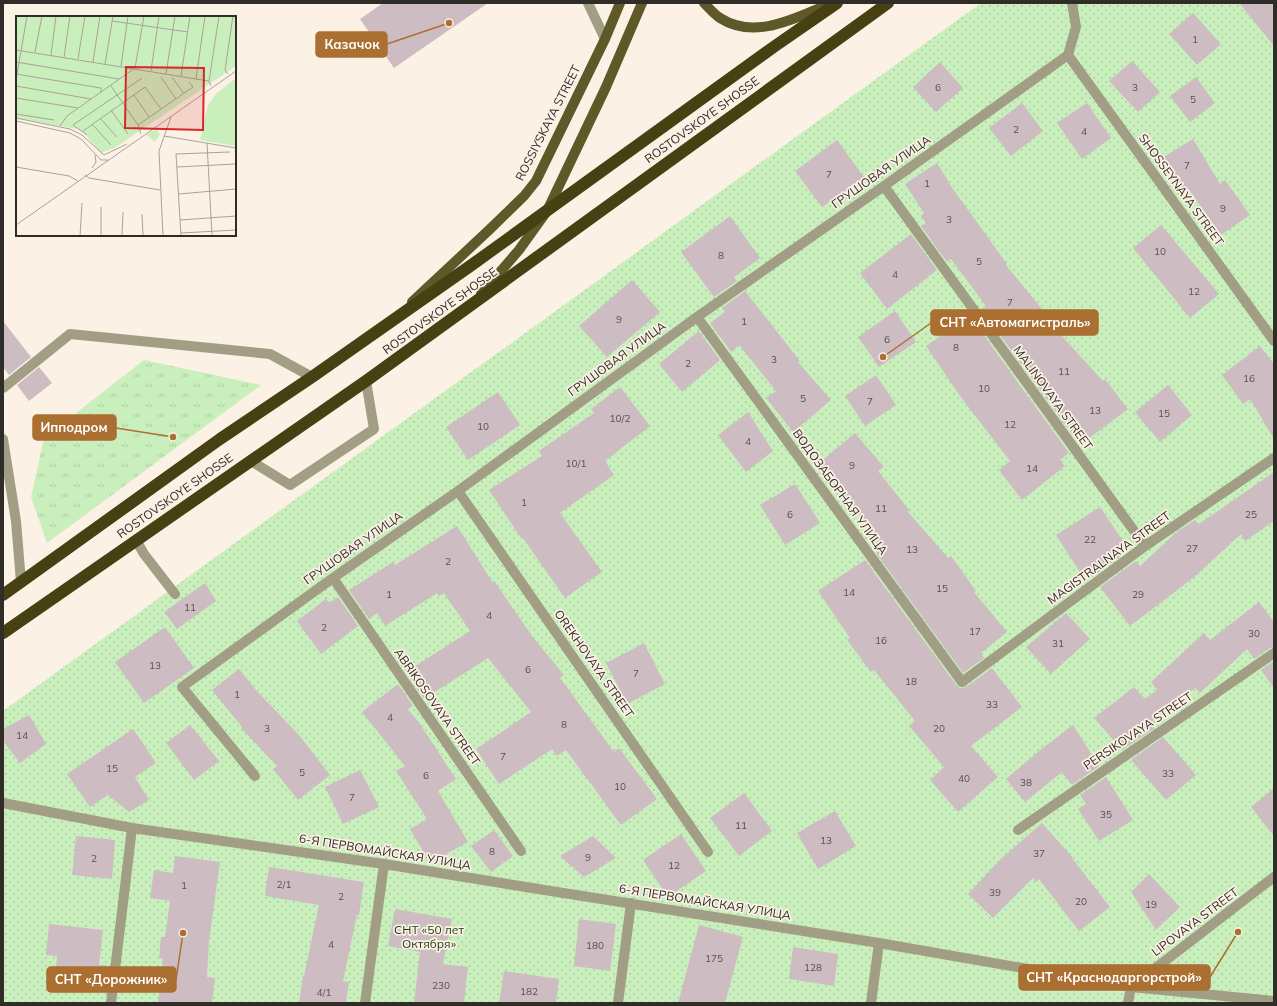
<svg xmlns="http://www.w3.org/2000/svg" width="1277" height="1006" viewBox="0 0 1277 1006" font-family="Mulish,sans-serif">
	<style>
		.grass { fill: url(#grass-tufts) }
		.park { fill: url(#park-dots) }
		.building { fill: #cdbdc3 }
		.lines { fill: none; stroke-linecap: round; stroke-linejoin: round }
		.minor { stroke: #a19e85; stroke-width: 10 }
		.major { stroke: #5e5928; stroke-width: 10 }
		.highway { stroke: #464112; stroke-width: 12 }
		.labels { text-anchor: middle; stroke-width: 3.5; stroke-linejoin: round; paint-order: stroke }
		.number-label { font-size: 10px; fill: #57504e }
		.street-label { font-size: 12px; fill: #302c27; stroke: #fcf1e5 }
		.park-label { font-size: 12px; fill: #183d09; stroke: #fcf1e5 }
		.inset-road { fill: none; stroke: #aaa299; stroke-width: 1 }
		.view { fill: #d62828; fill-opacity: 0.15; stroke: #d62828; stroke-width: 2 }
		.inset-edge { fill: none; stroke: #302c27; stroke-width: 2 }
		.leader { fill: none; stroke: #ab6f32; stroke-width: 1.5 }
		.callout-dot { fill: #ab6f32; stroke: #fcf1e5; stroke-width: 1.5 }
		.callout { fill: #ab6f32; stroke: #ab6f32; stroke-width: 1.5 }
		.callout-label { font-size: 13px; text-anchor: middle; font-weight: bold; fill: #fff }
	</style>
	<defs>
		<pattern id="grass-tufts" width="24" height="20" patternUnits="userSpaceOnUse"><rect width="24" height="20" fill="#c9efbd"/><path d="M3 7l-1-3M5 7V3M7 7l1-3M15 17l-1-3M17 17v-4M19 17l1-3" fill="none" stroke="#adcda2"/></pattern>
		<pattern id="park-dots" width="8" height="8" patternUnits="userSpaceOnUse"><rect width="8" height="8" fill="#c9efbd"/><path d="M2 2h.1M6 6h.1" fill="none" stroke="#adcda2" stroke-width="1.8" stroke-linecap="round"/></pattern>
	</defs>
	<rect width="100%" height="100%" fill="#fcf1e5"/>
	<path class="grass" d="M144,360L261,385L47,543L31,497L44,438Z"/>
	<path class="park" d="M981,3H1274V1003H3V711Z"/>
	<path class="building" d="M383,3H488L394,68L360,19Z
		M1239,3H1274V46Z
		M1193,13L1221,44L1197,65L1169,34Z
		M1132,61L1160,92L1138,112L1109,81Z
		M940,62L963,88L936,112L913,87Z
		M1196,77L1215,103L1190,122L1170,96Z
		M1022,103L1043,131L1011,156L989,128Z
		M1087,103L1111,138L1082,159L1057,123Z
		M1193,139L1220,184L1225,180L1250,215L1221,235L1187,187L1181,190L1162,158Z
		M837,140L864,177L822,207L795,171Z
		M937,163L949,182H948L1007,264L1006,265L1063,335L1062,336L1103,381L1105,379L1128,409L1080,445L981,309L986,306L951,259L947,262L921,226L926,223L921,216L924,213L905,184Z
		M730,216L760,258L734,277L737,281L714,297L681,252Z
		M1161,225L1219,294L1190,318L1133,248Z
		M911,234L937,270L887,309L860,273Z
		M632,280L660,312L607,357L579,326Z
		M745,291L800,361L798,362L831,400L793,432L766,398L776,391L739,345L731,352L710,323L725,312L722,308Z
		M895,311L916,342L879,367L858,337Z
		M970,316L1069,453L1060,460L1065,466L1022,500L999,470L1010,461L960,396L926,346Z
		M3,321L31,357L9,375L3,367Z
		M699,331L720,360L682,392L659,364Z
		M1260,346L1274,364V439L1250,399L1243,404L1222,375Z
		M39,367L52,383L29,401L17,385Z
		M876,375L896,405L865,426L845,396Z
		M1168,385L1192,415L1160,442L1135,412Z
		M620,387L650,426L605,461L614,475L560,513L602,572L565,598L522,537L521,538L489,490L542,456L539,451L594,413L591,409Z
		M498,392L520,425L468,460L446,427Z
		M748,412L773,451L746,472L718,435Z
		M855,433L884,467L878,471L909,510L908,512L948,558L951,556L976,591L974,592L1007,632L981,653L984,658L963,673L876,553L885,547L853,506L855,504L819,463Z
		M1274,472V521L1245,541L1241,534L1193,578L1130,626L1100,587L1136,561L1140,566L1178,531L1195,520L1199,524Z
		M795,484L820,523L785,545L760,505Z
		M1100,507L1129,550L1092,577L1086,568L1080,572L1056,535Z
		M457,526L493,583L495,582L532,636L564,675L560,678L614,752L619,748L657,799L621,825L566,750L557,756L552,749L499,784L476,749L531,712L488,658L424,699L406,672L470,631L444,593L439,596L437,593L385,626L377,613L369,619L349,590L393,562L395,565Z
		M865,560L957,686L960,688L966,687L992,668L1022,707L971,746L998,777L958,812L930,780L944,767L909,726L915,721L874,670L871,672L847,640L850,638L818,591Z
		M205,583L216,601L177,629L164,612Z
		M338,597L358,626L321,654L297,621L326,599L329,603Z
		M1259,602L1274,622V647L1270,648L1254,659L1247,649L1200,693L1195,688L1150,723L1155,728L1122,750L1094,718L1134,687L1145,699L1157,690L1151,682L1204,633L1210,640Z
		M1066,613L1090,639L1051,674L1026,647Z
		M165,627L194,668L144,703L115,662Z
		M644,643L665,684L627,704L606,663Z
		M1274,661V688L1261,670Z
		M239,669L255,689L299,735L330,775L298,800L273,769L277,766L241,728L242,727L212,690Z
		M398,684L413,706L408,709L420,724L456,779L438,791L468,842L430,863L410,829L427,819L396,771L405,766L362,712Z
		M29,715L46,744L20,763L3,741V729Z
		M190,725L219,761L194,780L166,743Z
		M1073,725L1099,766L1072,785L1062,772L1025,802L1006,779L1044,747Z
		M133,729L156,763L135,777L149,800L129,812L108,795L90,807L67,774Z
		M1163,737L1196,775L1166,800L1131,760Z
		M360,770L379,807L343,824L325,787Z
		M1106,777L1133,820L1099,841L1078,809L1086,804L1080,795Z
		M1274,788V836L1251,807Z
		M744,793L772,831L739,856L710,818Z
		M835,811L856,846L818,869L797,833Z
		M1042,823L1073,858H1072L1110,907L1079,931L1039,879L1036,882L1033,878L993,918L968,894L1001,859Z
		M494,830L513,856L491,872L471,846Z
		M681,834L706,871L668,897L643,860Z
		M76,836L115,840L112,879L72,875Z
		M593,836L616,858L584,877L560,856Z
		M175,856L220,862L209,941L207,977L215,978L212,1003H158L163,959L159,958L161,937H165L170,901L150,898L154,870L173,873Z
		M269,867L364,882L359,915H357L343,981L349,982L346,1003H299L303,976H304L319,905L265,896Z
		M1149,874L1180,907L1156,930L1131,892Z
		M395,909L452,919L443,964L468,967L464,1003H414L420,952L388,946Z
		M579,919L616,924L610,971L574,966Z
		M49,924L103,930L99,965H106L104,987L55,983L57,956L46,955Z
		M699,925L743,937L725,1003H678Z
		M793,947L838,954L834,986L789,979Z
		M504,971L559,979L556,1003H499Z"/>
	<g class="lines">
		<path class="minor" d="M588,3L605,39
			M1068,55L1274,341
			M1068,55L1076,27L1072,3
			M884,186L1145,546
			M697,317L962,682L1145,546L1274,458
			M3,388L70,334L270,354L312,377
			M3,439L16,521L21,582
			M251,461L290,485L374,429L366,381
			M458,491L708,852
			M136,540L144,554L175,594
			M333,578L521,851
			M255,776L182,687L333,578L458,491L697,317L884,186L1068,55
			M3,803L132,828L384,864L532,888L879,943L1131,987L1274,1001
			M1018,830L1274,653
			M111,1003L132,828
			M365,1003L384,864
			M618,1003L631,903
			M871,1003L879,943
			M1128,1003L1131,987L1274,877"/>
		<path class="major" d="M704,3C709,8 714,14 720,18C756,41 797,17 832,3
			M481,294L519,250L547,211L606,87L642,3
			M412,302L489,230L524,196L536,181L605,39L620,3"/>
		<path class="highway" d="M3,595L220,439L312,377L473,264L775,46L837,3
			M3,633L366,381L888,3"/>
	</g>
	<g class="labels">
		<g class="number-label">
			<text x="1195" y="43">1</text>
			<text x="938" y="91">6</text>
			<text x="1135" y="91">3</text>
			<text x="1193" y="103">5</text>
			<text x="1016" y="133">2</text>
			<text x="1084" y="135">4</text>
			<text x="1187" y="169">7</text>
			<text x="829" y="178">7</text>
			<text x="927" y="187">1</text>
			<text x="1223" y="212">9</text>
			<text x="949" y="223">3</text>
			<text x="1160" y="255">10</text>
			<text x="721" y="259">8</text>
			<text x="979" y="265">5</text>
			<text x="895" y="278">4</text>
			<text x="1194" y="295">12</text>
			<text x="1010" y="306">7</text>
			<text x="619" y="323">9</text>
			<text x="744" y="325">1</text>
			<text x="887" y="343">6</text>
			<text x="956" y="351">8</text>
			<text x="774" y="363">3</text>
			<text x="688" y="367">2</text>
			<text x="1064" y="375">11</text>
			<text x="1249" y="382">16</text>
			<text x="984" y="392">10</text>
			<text x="803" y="402">5</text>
			<text x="870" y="405">7</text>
			<text x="1095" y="414">13</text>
			<text x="1164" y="417">15</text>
			<text x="620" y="422">10/2</text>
			<text x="1010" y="428">12</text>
			<text x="483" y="430">10</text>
			<text x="748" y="445">4</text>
			<text x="576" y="467">10/1</text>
			<text x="852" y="469">9</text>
			<text x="1032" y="472">14</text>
			<text x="524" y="506">1</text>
			<text x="881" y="512">11</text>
			<text x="790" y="518">6</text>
			<text x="1251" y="518">25</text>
			<text x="1090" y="543">22</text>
			<text x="1192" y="552">27</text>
			<text x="912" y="553">13</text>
			<text x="448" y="565">2</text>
			<text x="942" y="592">15</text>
			<text x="849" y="596">14</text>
			<text x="389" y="598">1</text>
			<text x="1138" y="598">29</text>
			<text x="190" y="611">11</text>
			<text x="489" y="619">4</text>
			<text x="324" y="631">2</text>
			<text x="975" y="635">17</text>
			<text x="1254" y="637">30</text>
			<text x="881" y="644">16</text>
			<text x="1058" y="647">31</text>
			<text x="155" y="669">13</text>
			<text x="528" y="673">6</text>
			<text x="636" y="677">7</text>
			<text x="911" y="685">18</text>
			<text x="237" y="698">1</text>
			<text x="992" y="708">33</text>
			<text x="390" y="721">4</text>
			<text x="564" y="728">8</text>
			<text x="267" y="732">3</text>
			<text x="939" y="732">20</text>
			<text x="22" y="739">14</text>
			<text x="503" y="760">7</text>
			<text x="112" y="772">15</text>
			<text x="302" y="776">5</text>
			<text x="1168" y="777">33</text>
			<text x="426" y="779">6</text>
			<text x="964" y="782">40</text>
			<text x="1026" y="786">38</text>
			<text x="620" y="790">10</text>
			<text x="352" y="801">7</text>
			<text x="1106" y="818">35</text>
			<text x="741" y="829">11</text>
			<text x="826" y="844">13</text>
			<text x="492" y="855">8</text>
			<text x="1039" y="857">37</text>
			<text x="588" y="861">9</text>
			<text x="94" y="862">2</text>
			<text x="674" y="869">12</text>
			<text x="284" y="888">2/1</text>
			<text x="184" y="889">1</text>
			<text x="995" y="896">39</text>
			<text x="341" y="900">2</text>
			<text x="1081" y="905">20</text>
			<text x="1151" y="908">19</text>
			<text x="331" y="948">4</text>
			<text x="595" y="949">180</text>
			<text x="714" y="962">175</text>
			<text x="813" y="971">128</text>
			<text x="441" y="989">230</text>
			<text x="529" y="995">182</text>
			<text x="324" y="996">4/1</text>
		</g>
		<g class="street-label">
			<text transform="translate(702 120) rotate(-36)" y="4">ROSTOVSKOYE SHOSSE</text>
			<text transform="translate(548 123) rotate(-63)" y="4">ROSSIYSKAYA STREET</text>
			<text transform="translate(881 172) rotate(-35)" y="4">ГРУШОВАЯ УЛИЦА</text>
			<text transform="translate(1181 190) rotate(54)" y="4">SHOSSEYNAYA STREET</text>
			<text transform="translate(440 311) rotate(-36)" y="4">ROSTOVSKOYE SHOSSE</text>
			<text transform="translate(617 359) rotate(-36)" y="4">ГРУШОВАЯ УЛИЦА</text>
			<text transform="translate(1053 398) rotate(54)" y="4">MALINOVAYA STREET</text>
			<text transform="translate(840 492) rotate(54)" y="4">ВОДОЗАБОРНАЯ УЛИЦА</text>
			<text transform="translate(175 496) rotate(-35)" y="4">ROSTOVSKOYE SHOSSE</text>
			<text transform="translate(353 548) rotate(-35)" y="4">ГРУШОВАЯ УЛИЦА</text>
			<text transform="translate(1109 558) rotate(-36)" y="4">MAGISTRALNAYA STREET</text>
			<text transform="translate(594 664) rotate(55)" y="4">OREKHOVAYA STREET</text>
			<text transform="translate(437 707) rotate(55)" y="4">ABRIKOSOVAYA STREET</text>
			<text transform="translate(1138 731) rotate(-34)" y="4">PERSIKOVAYA STREET</text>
			<text transform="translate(385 852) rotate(9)" y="4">6-Я ПЕРВОМАЙСКАЯ УЛИЦА</text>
			<text transform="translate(705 902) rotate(9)" y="4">6-Я ПЕРВОМАЙСКАЯ УЛИЦА</text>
			<text transform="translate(1195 922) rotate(-37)" y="4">LIPOVAYA STREET</text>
		</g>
		<g class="park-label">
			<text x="429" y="934">СНТ «50 лет<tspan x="429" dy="14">Октября»</tspan></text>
		</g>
	</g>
	<g transform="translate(16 16)">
		<rect width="220" height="220" fill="#fcf1e5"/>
		<path d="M140,113L144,118L139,126L130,119Z" fill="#c9efbd"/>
		<path d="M0,0H220V50L100,131L85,137L68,117L61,113L0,102Z" fill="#c9efbd"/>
		<path d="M220,62V130L184,124L192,89L200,78Z" fill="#c9efbd"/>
		<path class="inset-road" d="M96,5L172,16M0,34L180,63L193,65L195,70M19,36L26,0M35,39L40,0M48,41L54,0M62,43L69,0M0,46L103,63M77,46L84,0M89,48L97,0M105,50L112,0M135,55L143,0M0,58L85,72V76M150,58L159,0M212,58L209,54L217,0M165,60L174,0M145,61L160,83M156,61L168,78M180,63L189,0M0,64L11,0M193,65L203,0M0,70L75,83M95,70L122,109L125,118M118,79L133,101M0,82L62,92M95,94L112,118M0,98L38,104M0,102L54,113L66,119L88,139L111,128M84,102L101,121M0,105L54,117L65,123L85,144H92M76,108L95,129M122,109L177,71L173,66M44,110L51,100L119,52L128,0M67,115L129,71L145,93M71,119L57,109L126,62M148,120L220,132M191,127L196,220M0,151L53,160L62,165M161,151L220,148M76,152L80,146L79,139M69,159L73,162L144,174M163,178L220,173M126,198L127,220M164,204L220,200M0,209L220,55M165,217L220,214M64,220L66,187M85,220V191M106,220L107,196M147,220L143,135L155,101M165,220L160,138L214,136"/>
		<path class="view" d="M110,51L188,52L187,114L109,112Z"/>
		<rect width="220" height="220" class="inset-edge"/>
	</g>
	<path class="leader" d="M449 23L387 44M883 357L931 323M173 437L116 428M1238 932L1210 977M183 933L176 980"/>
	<g class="callout-dot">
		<circle cx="449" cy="23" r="4"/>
		<circle cx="883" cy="357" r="4"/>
		<circle cx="173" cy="437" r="4"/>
		<circle cx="1238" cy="932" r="4"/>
		<circle cx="183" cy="933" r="4"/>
	</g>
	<g class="callout">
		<rect x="316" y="32" width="71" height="25" rx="4"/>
		<rect x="931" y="310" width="167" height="25" rx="4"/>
		<rect x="33" y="415" width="83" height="25" rx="4"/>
		<rect x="1019" y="965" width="191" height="25" rx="4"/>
		<rect x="47" y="967" width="129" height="25" rx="4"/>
	</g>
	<g class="callout-label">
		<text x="352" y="49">Казачок</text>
		<text x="1015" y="327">СНТ «Автомагистраль»</text>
		<text x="74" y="432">Ипподром</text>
		<text x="1114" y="982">СНТ «Краснодаргорстрой»</text>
		<text x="111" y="984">СНТ «Дорожник»</text>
	</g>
	<rect width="1277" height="1006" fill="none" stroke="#302c27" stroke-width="8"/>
</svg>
